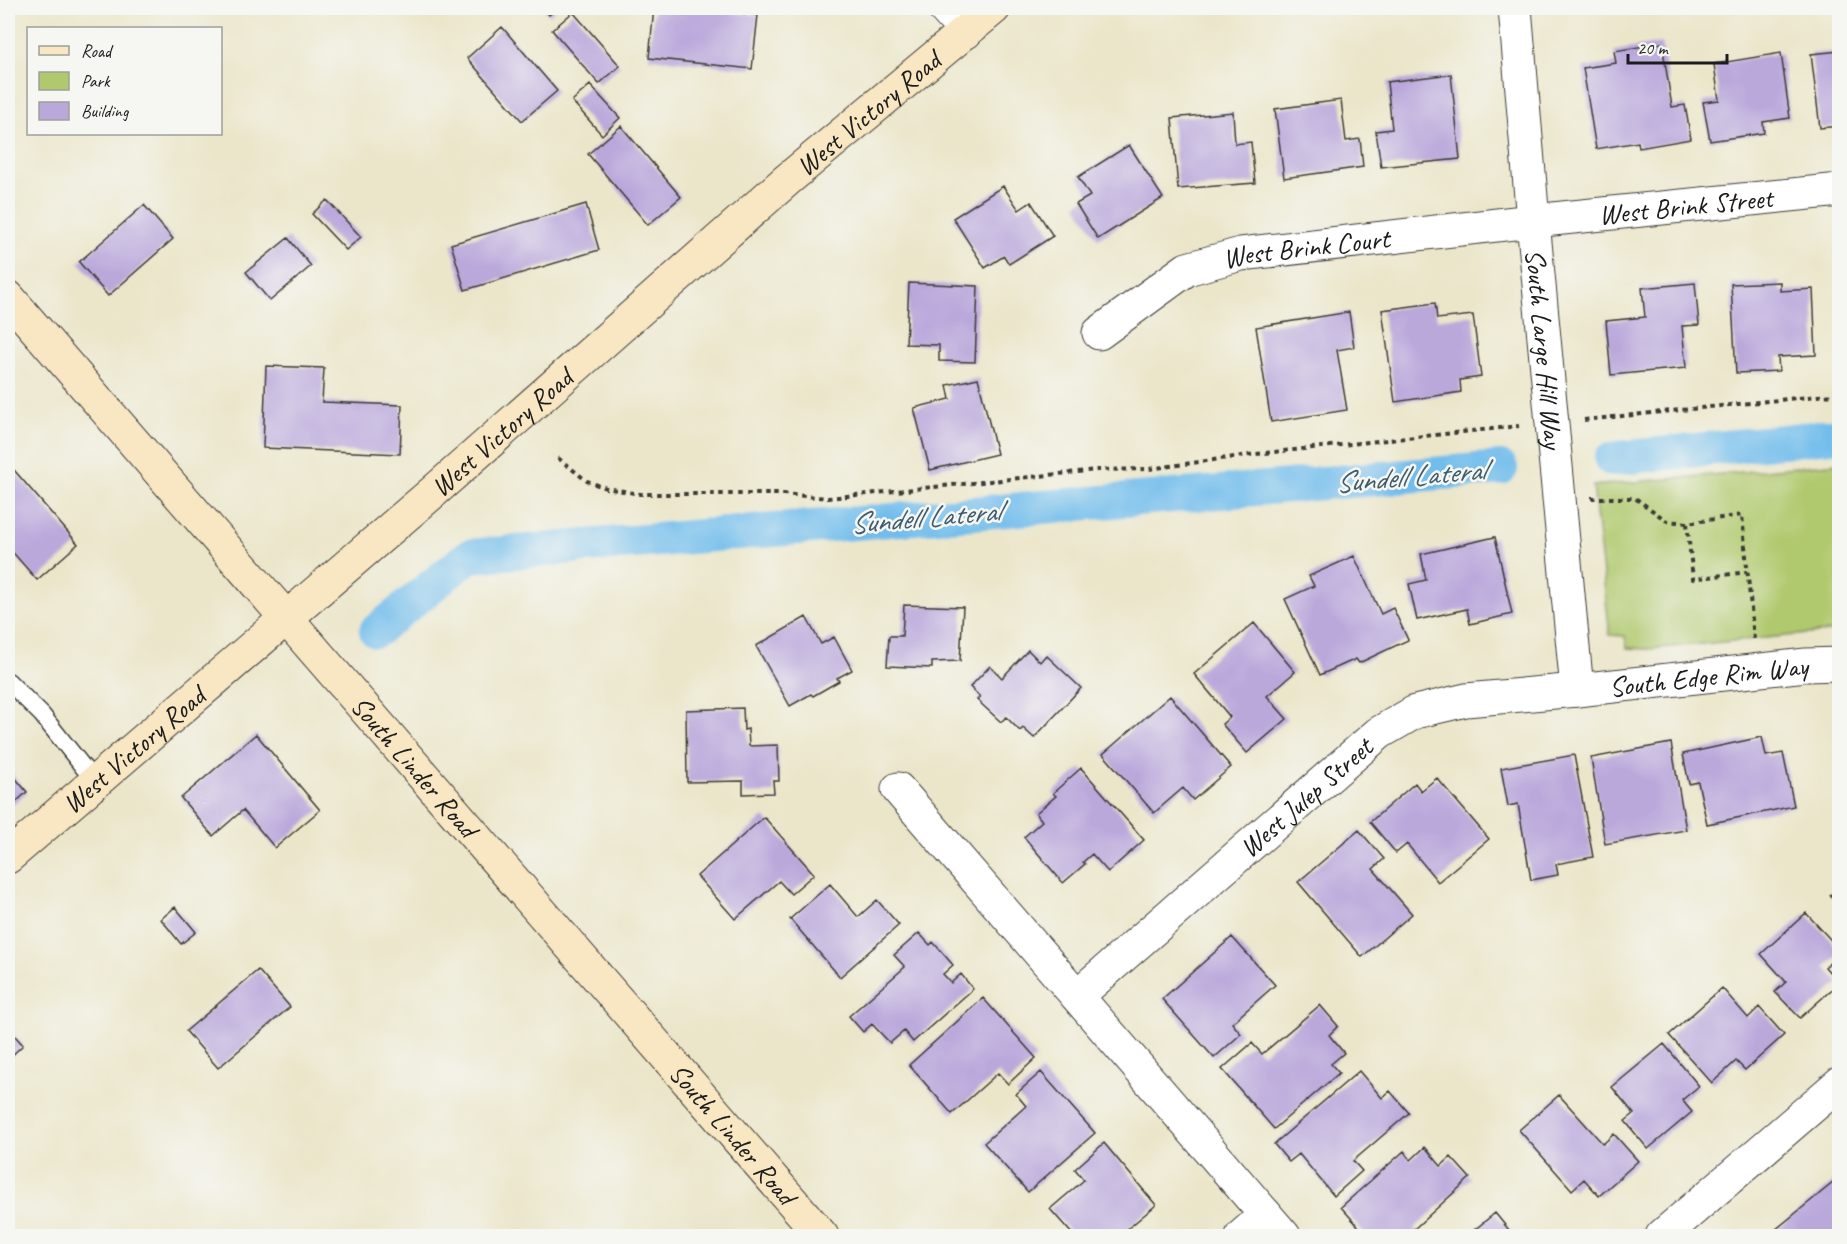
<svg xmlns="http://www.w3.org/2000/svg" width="1847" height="1244" viewBox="0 0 1847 1244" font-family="Caveat,sans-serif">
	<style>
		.green { fill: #b1c96e; stroke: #667245; stroke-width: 1.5 }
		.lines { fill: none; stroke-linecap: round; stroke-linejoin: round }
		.canal { stroke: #72bdec; stroke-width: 34 }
		.building { fill: #baa8db }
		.lane-casing { stroke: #3b3a36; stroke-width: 19 }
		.street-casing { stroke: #3b3a36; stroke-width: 35 }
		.secondary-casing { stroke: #3b3a36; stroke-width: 35 }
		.path { stroke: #3b3a36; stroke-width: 4; stroke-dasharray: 4.5 4.5; stroke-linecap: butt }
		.lane { stroke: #fff; stroke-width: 16 }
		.street { stroke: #fff; stroke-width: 33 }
		.secondary { stroke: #f9e7c3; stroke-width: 33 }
		.labels { text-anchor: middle; stroke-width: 5; stroke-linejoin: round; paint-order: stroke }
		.street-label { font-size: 28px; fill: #1c1c1c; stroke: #f6f6f2 }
		.water-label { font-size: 30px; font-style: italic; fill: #3e5c6f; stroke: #f6f6f2 }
	</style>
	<rect width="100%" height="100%" fill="#f6f6f2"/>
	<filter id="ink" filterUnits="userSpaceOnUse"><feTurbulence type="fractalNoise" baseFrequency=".0167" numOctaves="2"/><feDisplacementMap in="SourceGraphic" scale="12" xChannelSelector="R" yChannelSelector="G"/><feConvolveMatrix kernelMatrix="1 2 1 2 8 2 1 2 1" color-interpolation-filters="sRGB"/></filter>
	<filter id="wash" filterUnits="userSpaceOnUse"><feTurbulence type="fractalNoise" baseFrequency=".008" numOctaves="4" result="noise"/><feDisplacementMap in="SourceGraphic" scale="24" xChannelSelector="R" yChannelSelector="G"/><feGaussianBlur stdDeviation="1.35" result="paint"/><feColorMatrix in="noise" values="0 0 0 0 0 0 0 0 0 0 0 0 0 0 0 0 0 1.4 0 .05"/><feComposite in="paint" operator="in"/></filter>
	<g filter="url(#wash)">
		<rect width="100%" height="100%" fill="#ebe6ca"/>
		<path class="green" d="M1839,463V631L1648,649L1627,648L1625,636L1610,635L1593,486Z"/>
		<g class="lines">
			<path class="canal" d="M1611,459L1840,435
				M376,631L469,556L1501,468"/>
		</g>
		<g id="blocks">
			<path class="building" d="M543,8H557L549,15Z
				M654,8H689L758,15L752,69L649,58Z
				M573,12L620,66L599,84L552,30Z
				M502,27L557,91L522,121L467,58Z
				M1662,43L1672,107L1685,105L1691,139L1639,148L1638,142L1596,149L1583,68L1616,63L1614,51Z
				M1840,51V126L1820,128L1811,54Z
				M1781,53L1790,118L1763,122L1764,133L1710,141L1703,102L1719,100L1714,64Z
				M1451,74L1460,159L1381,167L1376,131L1392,129L1387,82Z
				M590,85L620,118L602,135L572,101Z
				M1341,100L1346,141L1360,139L1363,167L1284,178L1275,109Z
				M1233,112L1235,144L1251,142L1255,183L1178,189L1172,118Z
				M621,126L681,197L648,225L588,154Z
				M1129,145L1163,198L1098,239L1076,204L1090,196L1078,177Z
				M1003,186L1019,210L1031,202L1053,236L1009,264L1004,256L985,268L953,218Z
				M327,200L361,237L346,250L312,214Z
				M586,204L599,250L465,290L451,244Z
				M144,205L173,239L108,296L79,262Z
				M288,238L311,266L270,301L246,272Z
				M1780,282V291L1813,289L1816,355L1778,357L1779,371L1736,373L1731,284Z
				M909,283L978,286L975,362L939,361V345L906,344Z
				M1695,283L1699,325L1682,326L1686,368L1611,375L1606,321L1645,317L1642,288Z
				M1435,303L1437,319L1473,315L1481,377L1460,380L1461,392L1395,402L1382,310Z
				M1349,312L1354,347L1337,350L1347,410L1271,422L1256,327Z
				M266,366L324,368L322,402L402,405L400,454L263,448Z
				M978,378L997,454L930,470L914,408L950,399L947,385Z
				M8,463L78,544L37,580L8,547Z
				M1495,537L1512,614L1470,624L1467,609L1417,620L1409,584L1426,580L1421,554Z
				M1354,556L1381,614L1393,608L1408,640L1359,663L1356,659L1320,675L1285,599L1314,586L1309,576Z
				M904,605L963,607L960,661L932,662V668L887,666L889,636H902Z
				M806,617L821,644L834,637L852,670L837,678L839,681L813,696L811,694L790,706L756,646Z
				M1254,623L1295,672L1267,696L1287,719L1247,753L1222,724L1230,717L1194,674Z
				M1028,650L1040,662L1046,655L1081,688L1034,738L1023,728L1020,731L1006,717L1001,722L977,700L980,697L970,687L990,666L1002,678Z
				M1170,696L1231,767L1193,800L1183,788L1154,813L1103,754Z
				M743,708L744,730L748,729L749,746L778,745L779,781H773L774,793L743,794V781L687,782L686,710Z
				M256,734L320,810L275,848L243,810L213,836L181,798Z
				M1762,737L1766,756L1783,753L1794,806L1707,824L1698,782L1689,784L1683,754Z
				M1671,743L1686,830L1605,844L1591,758Z
				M1574,755L1593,857L1556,864L1558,875L1531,880L1518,804L1508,806L1501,768Z
				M1081,768L1144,840L1108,872L1092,854L1083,862L1085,864L1063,883L1024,837L1042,821L1036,813L1056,796L1053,793Z
				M8,769L27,792L8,809Z
				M1437,778L1489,839L1438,882L1407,844L1396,853L1370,822L1415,783L1421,791Z
				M764,817L814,874L791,894L779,881L735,919L697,876Z
				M1359,830L1384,859L1373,869L1412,914L1362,957L1298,882Z
				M830,884L858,917L877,900L899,925L840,977L790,919Z
				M1840,887V905L1830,895Z
				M175,907L196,932L181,944L161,919Z
				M1806,913L1840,950V954L1825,967L1839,983L1800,1018L1775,992L1786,982L1761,954Z
				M919,933L930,945L933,942L953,965L943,974L951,983L961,974L973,989L913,1042L904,1031L890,1043L872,1024L863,1032L849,1016L905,967L894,955Z
				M1232,937L1275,985L1232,1023L1241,1034L1214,1058L1162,999Z
				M258,970L290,1007L218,1068L186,1031Z
				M1722,988L1748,1018L1759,1007L1784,1035L1745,1070L1736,1061L1712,1083L1669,1035Z
				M983,998L1036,1058L1008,1084L998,1073L952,1114L909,1065Z
				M1320,1005L1338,1026L1329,1035L1344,1053L1331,1064L1339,1073L1274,1129L1222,1069L1252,1043L1262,1054Z
				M8,1028L23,1045L8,1059Z
				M1664,1044L1699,1086L1682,1100L1692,1112L1648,1149L1625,1121L1634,1114L1612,1087Z
				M1359,1071L1382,1098L1390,1091L1409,1113L1353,1161L1362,1171L1334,1196L1299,1154L1289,1162L1274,1144Z
				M1041,1072L1095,1133L1028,1192L984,1143L1026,1106L1016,1094Z
				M1559,1095L1603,1144L1614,1134L1638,1161L1599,1196L1584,1179L1572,1190L1519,1130Z
				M1104,1143L1156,1205L1119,1236H1074L1050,1209L1084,1180L1075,1169Z
				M1425,1147L1441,1166L1451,1157L1470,1178L1414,1229L1420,1236H1367L1341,1207L1404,1151L1411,1160Z
				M1840,1177V1236H1781L1775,1230Z
				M1495,1213L1514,1236H1467Z"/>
		</g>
	</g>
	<g filter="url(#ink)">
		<use href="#blocks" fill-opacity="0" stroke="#3b3a36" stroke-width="1.5"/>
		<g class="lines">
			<defs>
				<path id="lane" d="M8,681L42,715L95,782"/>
				<g id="street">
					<path d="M944,8L966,32"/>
					<path id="s1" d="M1515,8L1533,221L1577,690"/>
					<path id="s2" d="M1099,333L1187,269L1241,254L1533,221L1840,190"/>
					<path d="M898,789L1284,1236"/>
					<path id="s3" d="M1077,996L1379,733L1415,712L1466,700L1577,690L1806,665L1840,664"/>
					<path d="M1242,1236L1266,1215"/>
					<path d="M1662,1236L1840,1083"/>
				</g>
				<g id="secondary">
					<path id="s4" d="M8,297L822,1236"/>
					<path id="s5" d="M8,857L432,493L787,180L994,8"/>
				</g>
			</defs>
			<use href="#lane" class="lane-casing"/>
			<use href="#street" class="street-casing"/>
			<use href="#secondary" class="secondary-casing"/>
			<path class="path" d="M1584,420L1817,396L1840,395
				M558,458L587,481L606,488L640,494H783L828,498L1097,470L1149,469L1256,454L1519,426
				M1591,498H1635L1667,521L1687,523L1742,515L1754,639
				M1687,523L1693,579L1747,572"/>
			<use href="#lane" class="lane"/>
			<use href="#street" class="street"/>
			<use href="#secondary" class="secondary"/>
		</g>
	</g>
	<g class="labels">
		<g class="street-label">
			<text dy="10" stroke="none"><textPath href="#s5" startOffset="1137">West Victory Road</textPath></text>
			<text dy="10" stroke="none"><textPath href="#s2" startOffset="612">West Brink Street</textPath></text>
			<text dy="10" stroke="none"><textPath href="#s2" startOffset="230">West Brink Court</textPath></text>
			<text dy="10" stroke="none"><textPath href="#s1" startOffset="342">South Large Hill Way</textPath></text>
			<text dy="10" stroke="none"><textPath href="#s5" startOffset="651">West Victory Road</textPath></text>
			<text dy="10" stroke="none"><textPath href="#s3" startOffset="738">South Edge Rim Way</textPath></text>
			<text dy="10" stroke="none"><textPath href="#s5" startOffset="165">West Victory Road</textPath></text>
			<text dy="10" stroke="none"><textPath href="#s4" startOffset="621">South Linder Road</textPath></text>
			<text dy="10" stroke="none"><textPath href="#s3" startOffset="303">West Julep Street</textPath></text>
			<text dy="10" stroke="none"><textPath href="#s4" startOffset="1107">South Linder Road</textPath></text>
		</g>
		<g class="water-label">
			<text transform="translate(1410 476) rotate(-5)" y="10">Sundell Lateral</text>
			<text transform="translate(925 517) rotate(-5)" y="10">Sundell Lateral</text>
		</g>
	</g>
	<rect width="1847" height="1244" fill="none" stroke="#f6f6f2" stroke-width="30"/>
	<rect x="27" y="27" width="195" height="108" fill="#f6f6f2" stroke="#9f9f9c" stroke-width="1.5"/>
	<rect x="39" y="46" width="30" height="9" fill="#f9e7c3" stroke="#9f9f9c" stroke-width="1.5"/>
	<text x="81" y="57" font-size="18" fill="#1c1c1c">Road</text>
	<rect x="39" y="72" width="30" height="18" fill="#b1c96e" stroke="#9f9f9c" stroke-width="1.5"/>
	<text x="81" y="87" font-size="18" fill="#1c1c1c">Park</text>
	<rect x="39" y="102" width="30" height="18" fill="#baa8db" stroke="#9f9f9c" stroke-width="1.5"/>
	<text x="81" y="117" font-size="18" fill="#1c1c1c">Building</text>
	<path d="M1628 54v9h99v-9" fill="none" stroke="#1c1c1c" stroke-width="3"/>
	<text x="1637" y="54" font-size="18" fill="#1c1c1c" stroke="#f6f6f2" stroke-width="4.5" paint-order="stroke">20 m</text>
</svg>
